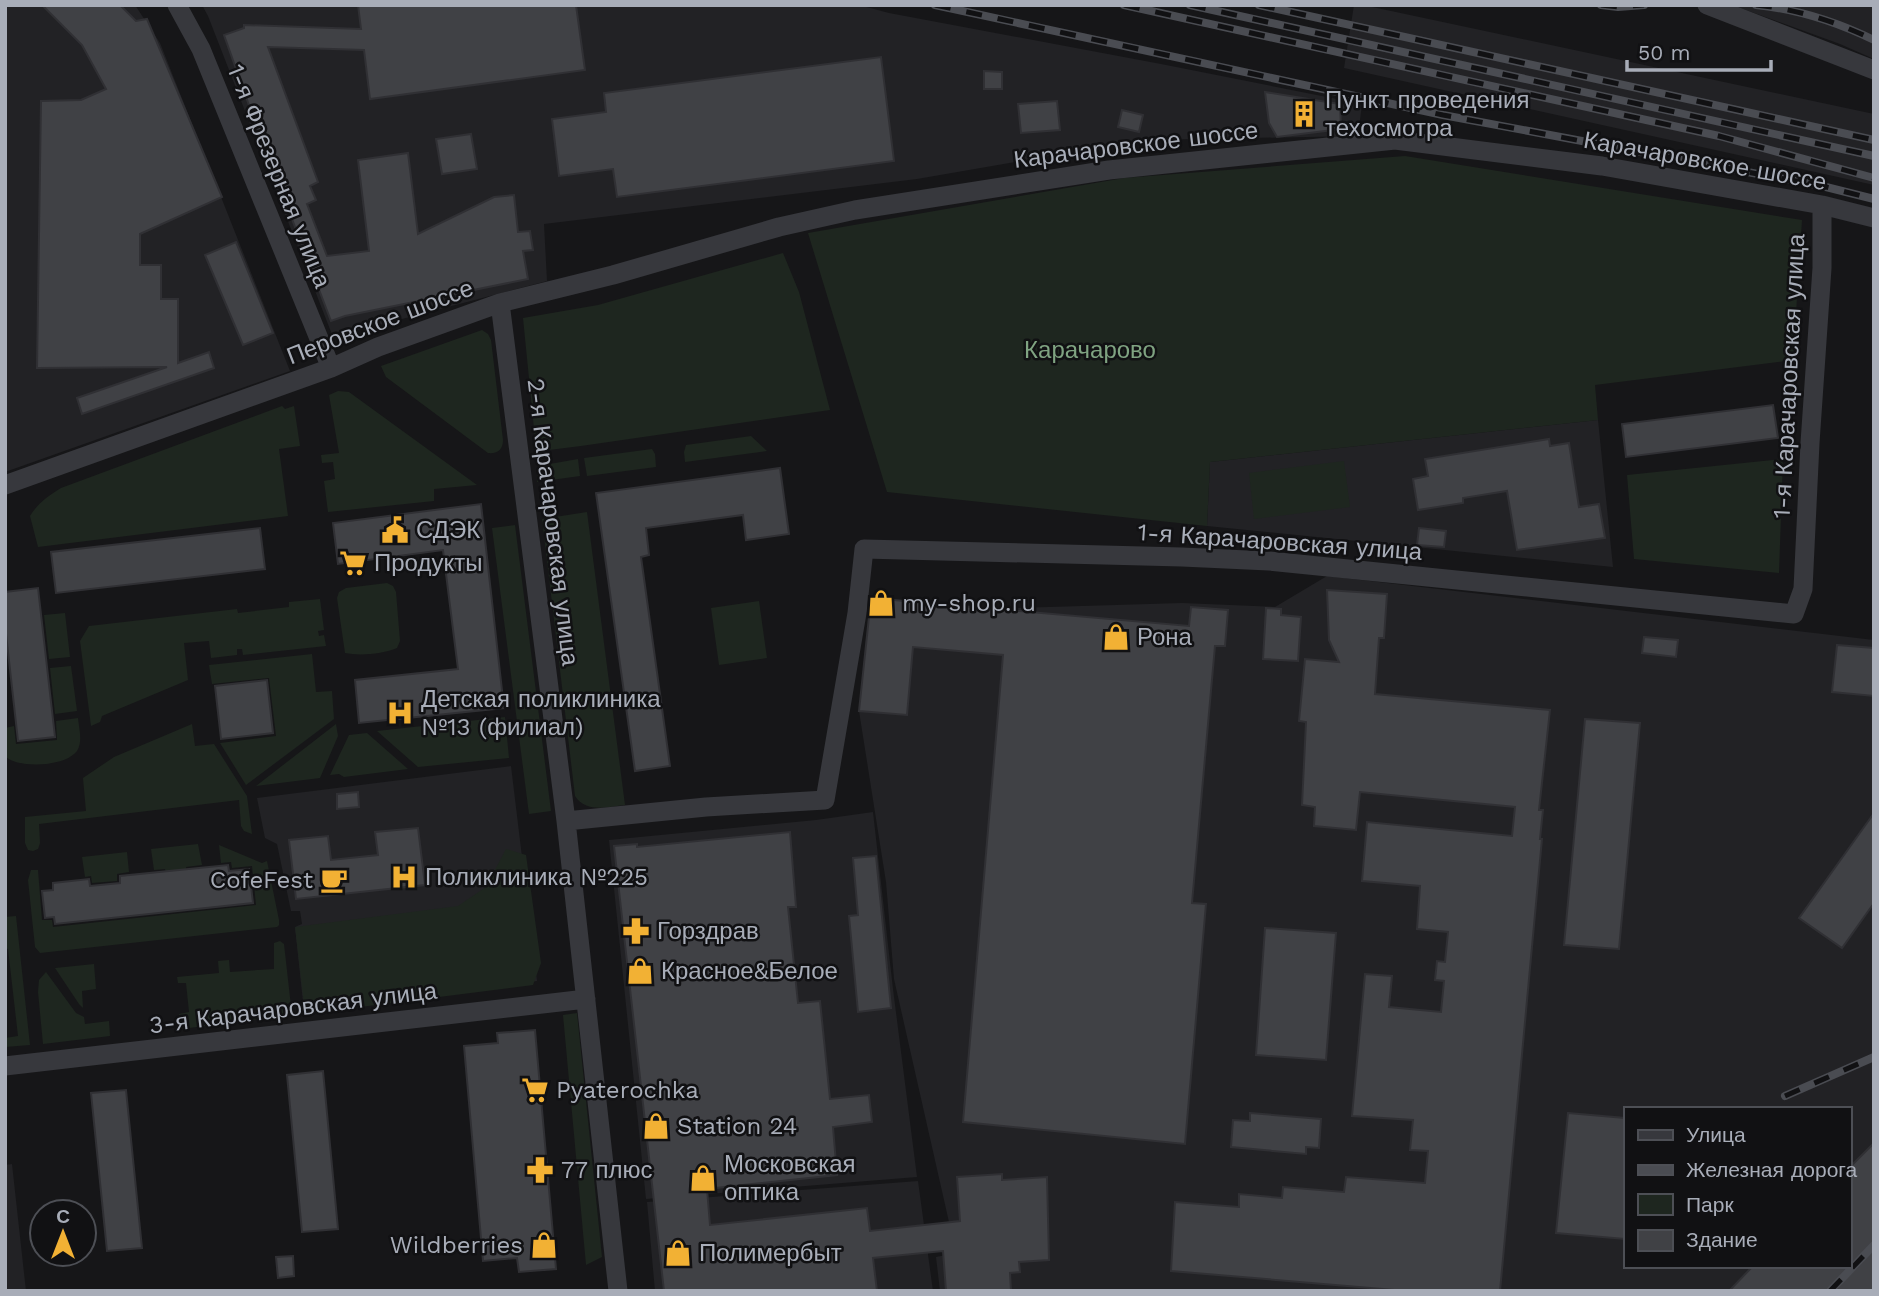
<svg xmlns="http://www.w3.org/2000/svg" width="1879" height="1296" viewBox="0 0 1879 1296" font-family="'Work Sans',sans-serif">
	<style>
		.built { fill: #222225; fill-rule: evenodd }
		.green { fill: #1e261f }
		.building { fill: #404145; stroke: #303034; stroke-width: 2 }
		.lines { fill: none; stroke-linecap: round; stroke-linejoin: round }
		.minor { stroke: #37383d; stroke-width: 19 }
		.rail-casing { stroke: #4a4c52; stroke-width: 8 }
		.rail { stroke: #111113; stroke-width: 5; stroke-dasharray: 16; stroke-linecap: butt }
		.labels { text-anchor: middle; stroke-width: 5; stroke-linejoin: round; paint-order: stroke }
		.poi-label { font-size: 24px; fill: #a8adb8; stroke: #111113; text-anchor: start }
		.street-label { font-size: 24px; fill: #a8adb8; stroke: #111113 }
		.park-label { font-size: 24px; fill: #7fa381; stroke: #111113 }
	</style>
	<rect width="100%" height="100%" fill="#161618"/>
	<path class="built" d="M5,5H135L160,43L290,371L5,472Z
		M202,5H859L889,13L1161,64L1362,104L1358,136L1142,140L917,179L544,224L547,281L333,337L208,16Z
		M1354,5H1363L1874,114V185L1344,68Z
		M1732,5H1874V59L1840,44Z
		M1598,420L1613,567L1207,526L1210,462Z
		M1327,576L1874,640V1291H940L936,1257L956,1253L894,979L886,882L859,711L907,715L913,647L975,653L980,609L1182,603L1275,607ZM1625,1109H1849V1266H1625Z
		M511,766L537,981L304,1011L295,927L302,924L300,911H291L277,844L265,838L257,798Z
		M873,812L893,989L917,1177L646,1199L609,840L816,820Z
		M12,1164L26,1291H5V1165Z
		M918,1181L933,1291H655L647,1202Z"/>
	<path class="green" d="M1405,156L1802,220L1793,360L1595,385L1598,420L1210,462L1207,526L887,492L808,233L1124,178Z
		M783,253L799,292L830,410L581,446L549,450L536,449L523,318L598,305Z
		M482,330L488,334L491,340L503,440C503,449 498,454 488,453L386,377L381,366Z
		M338,391L349,392L477,485L434,489V501L328,512L324,481L335,479L333,462L322,463L321,455L339,453L329,395Z
		M282,406L285,409L294,406L300,446L279,449L288,516L38,547L30,516C38,503 48,496 61,488Z
		M751,436L767,451L685,462L684,452L686,445Z
		M652,449L655,454L656,467L587,476L584,458Z
		M578,459L580,476L537,482L538,469L544,465Z
		M1783,459L1779,573L1634,559L1627,475Z
		M1344,461L1350,507L1254,519L1249,473Z
		M587,512L625,805C607,807 586,813 575,796L542,519Z
		M515,525L551,811L529,814L492,528Z
		M387,583L393,586L396,592L400,641L397,648C383,654 360,656 345,653L337,598L339,592L346,588Z
		M320,599L324,630L318,631L319,636L324,635L326,646L243,655L242,649H237V655L211,658L209,641L184,643L188,680L102,716L100,722L91,726L80,641L89,626L237,609L238,613L289,607V602Z
		M759,601L767,658L719,665L711,608Z
		M65,613L70,657L49,659L44,615Z
		M312,654L316,692L332,691L334,719L246,785L220,743L276,736L269,678L212,684L209,665Z
		M71,666L77,711L55,714L50,668Z
		M505,717L509,758L418,767L377,731Z
		M78,718C79,729 83,741 77,751C65,767 18,769 5,756V728L14,726L16,744L57,740L56,721Z
		M192,724L195,746L214,744L247,796L252,834L244,831L241,826L239,800L39,824L40,843L38,849L33,851L28,850L25,843V817L86,811L83,778L114,757Z
		M336,724L338,736L320,778L256,786Z
		M367,733L408,769L344,777L339,774L330,775L349,735Z
		M198,844L202,865L186,867L187,873L166,875L165,869L154,870L151,849Z
		M219,845L262,863L267,861L279,920V925L277,927L40,953L35,947L28,880L31,870H38L42,920H52L53,927L256,905L252,866L232,868L231,862L221,863Z
		M506,849L526,855L541,963L533,985L305,1014L295,927L458,906L486,887Z
		M127,852L129,872L117,874V881L92,883L91,876L85,877L82,857Z
		M16,916L30,1045L5,1047V1038L18,1036L8,949L5,948V917Z
		M280,941L284,944L292,1015L181,1029L179,1014L189,1012L186,983H178L177,977L219,973L218,961L229,960L230,972L274,969V943Z
		M94,964L96,989L82,991L83,1008L79,1004L55,968Z
		M46,972L76,1013L84,1017L85,1024L109,1021L110,1036L43,1044L38,992L39,980Z
		M577,1013L602,1257L586,1265L563,1015Z"/>
	<path class="building" d="M42,5H120L136,21L147,19L222,197L140,234V265H161V299H178V363L209,352L214,368L82,414L77,398L167,367L37,368L41,101L81,100L106,89L82,45Z
		M358,5H576L585,70L370,99L364,50L268,47L318,182L310,186L316,200L307,204L327,256L369,251L358,160L408,153L418,234L494,197L514,195L518,232L530,231L533,250L523,251L528,279L345,316L331,321L256,125L224,35L244,28V25L361,29Z
		M881,57L894,161L617,197L613,169L559,176L552,119L606,112L604,93Z
		M984,71L1002,72V89H984Z
		M1265,92L1340,104L1341,129L1277,137L1269,123Z
		M1057,101L1060,130L1021,133L1018,104Z
		M1122,110L1143,115L1139,132L1118,127Z
		M471,134L477,169L442,174L436,139Z
		M236,242L273,333L243,345L205,255Z
		M1773,405L1778,438L1626,457L1622,424Z
		M1549,439L1550,446L1569,443L1579,507L1599,504L1605,538L1517,550L1507,491L1463,498V503L1418,510L1413,479L1428,476L1425,459Z
		M780,468L789,534L746,540L743,515L646,528L649,555L641,557L670,766L635,771L596,493Z
		M481,504L504,708L359,723L355,680L458,669L443,550L338,564L333,523Z
		M260,528L265,569L56,593L51,552Z
		M1419,528L1446,531L1444,547L1417,545Z
		M38,588L55,737L18,741L5,625V592Z
		M1327,590L1387,594L1384,638H1379L1375,694L1550,710L1539,810H1543L1540,839H1542L1500,1291H1406L1171,1271L1175,1202L1239,1207V1194L1282,1198L1283,1187L1344,1192L1346,1177L1425,1183L1428,1151L1410,1150L1413,1120L1352,1116L1365,974L1392,976L1389,1007L1441,1012L1444,981L1435,980L1437,961L1445,962L1448,932L1417,929L1420,886L1362,881L1367,822L1512,836L1515,807L1360,792L1356,830L1314,826L1315,807L1302,805L1306,722L1299,721L1305,659L1339,662L1329,640Z
		M871,598L1189,626L1191,607L1228,610L1225,646H1215L1192,903L1206,904L1185,1144L963,1122L1003,655L913,647L907,715L859,711Z
		M1266,608L1281,609V615L1301,617L1298,661L1263,659Z
		M1644,637L1678,640L1676,657L1642,653Z
		M1837,645L1874,648V696L1832,692Z
		M267,680L273,733L221,739L215,686Z
		M1585,719L1640,723L1619,949L1564,945Z
		M358,792L359,807L337,809V794Z
		M1874,813V903L1842,948L1799,918Z
		M418,828L425,885L296,899L289,840L328,836L331,860L378,855L375,832Z
		M790,832L796,907H788L798,1003L820,1001L830,1099L869,1095L872,1122L833,1127L837,1175L707,1189L710,1225L867,1208L870,1231L960,1221L957,1177L1002,1174V1180L1047,1177L1049,1260L1019,1262L1020,1272L1010,1273L1011,1291H946L943,1251L873,1258L877,1291H664L614,846L637,844V847Z
		M876,856L891,1008L858,1012L849,916L858,915L853,858Z
		M228,865L229,871L249,869L253,903L55,924L54,917L45,918L42,891L53,890V883L89,879L90,886L120,883V876Z
		M1265,928L1336,933L1326,1060L1256,1055Z
		M535,1030L556,1269L519,1272L517,1258L483,1261L464,1046L498,1043L497,1033Z
		M323,1071L338,1229L302,1232L287,1075Z
		M126,1090L142,1248L107,1251L91,1093Z
		M1250,1113L1321,1119L1319,1148L1306,1147V1154L1231,1147L1233,1120L1250,1121Z
		M1568,1113L1625,1118V1239L1556,1233Z
		M1874,1143V1291H1729L1753,1266H1849V1168Z
		M293,1256L294,1276L278,1278L276,1257Z"/>
	<g class="lines">
		<path class="minor" d="M177,5L201,49L331,368
			M1707,5L1874,70
			M500,303L566,821L618,1291
			M5,485L331,368L378,347L500,303L613,275L779,227L855,210L1109,170L1395,140L1602,166L1822,205L1874,218
			M566,821L706,807L825,800L857,613L864,549L1182,557L1269,561L1794,614L1803,589L1810,443L1822,268V205
			M5,1066L586,999"/>
		<defs>
			<path id="rail" d="M935,5L1443,115L1822,186L1874,199
				M1124,5L1719,136L1874,178
				M1190,5L1874,156
				M1259,5L1874,140
				M1601,5L1618,7L1644,5
				M1756,5C1797,9 1837,22 1874,40
				M1785,1096L1874,1057
				M1830,1291L1874,1245"/>
		</defs>
		<use href="#rail" class="rail-casing"/>
		<use href="#rail" class="rail"/>
	</g>
	<defs>
		<symbol id="building-bare" viewBox="-9 -9 18 18"><path d="M-4-6H4V6H1V3H-1V6H-4ZM-2.5-4.3h1.7v1.8h-1.7ZM.8-4.3h1.7v1.8H.8ZM-2.5-1h1.7V.8h-1.7ZM.8-1h1.7V.8H.8Z" fill="#f2b134" stroke="#111113" stroke-width="2.5" paint-order="stroke"/></symbol>
		<symbol id="civic-bare" viewBox="-9 -9 18 18"><path d="M-.6-6.5H3V-4.5H.6V-3L4-1V1h2V6H-6V1h2V-1L-.6-3ZM-1.2 2.5V6h2.4V2.5Z" fill="#f2b134" stroke="#111113" stroke-width="2.5" paint-order="stroke"/></symbol>
		<symbol id="supermarket-bare" viewBox="-9 -9 18 18"><path d="M-6-5.5h2.5l.6 2H6L4.5 2H-2.5L-4.4-4H-6ZM-1.5 3.2a1.3 1.3 0 1 0 .1 0ZM3 3.2a1.3 1.3 0 1 0 .1 0Z" fill="#f2b134" stroke="#111113" stroke-width="2.5" paint-order="stroke"/></symbol>
		<symbol id="shop-bare" viewBox="-9 -9 18 18"><path d="M-5-2.5h2.3a2.7 3.5 0 0 1 5.4 0H5L5.5 6h-11ZM-1.5-2.5h3a1.5 2.3 0 0 0-3 0Z" fill="#f2b134" stroke="#111113" stroke-width="2.5" paint-order="stroke"/></symbol>
		<symbol id="hospital-bare" viewBox="-9 -9 18 18"><path d="M-5-5h3v3.5h4V-5h3V5h-3V1.5h-4V5h-3Z" fill="#f2b134" stroke="#111113" stroke-width="2.5" paint-order="stroke"/></symbol>
		<symbol id="cafe-bare" viewBox="-9 -9 18 18"><path d="M-5.5-4.5H6V0H3Q3 3.5 0 3.5H-2.5Q-5.5 3.5-5.5 0ZM3-3.2v2h1.7v-2ZM-6 4.5H4V6H-6Z" fill="#f2b134" stroke="#111113" stroke-width="2.5" paint-order="stroke"/></symbol>
		<symbol id="pharmacy-bare" viewBox="-9 -9 18 18"><path d="M-2-6h4v4h4v4h-4v4h-4v-4h-4v-4h4Z" fill="#f2b134" stroke="#111113" stroke-width="2.5" paint-order="stroke"/></symbol>
	</defs>
	<g fill-rule="evenodd">
		<use href="#building-bare" x="1285" y="95" width="38" height="38"/>
		<use href="#civic-bare" x="376" y="511" width="38" height="38"/>
		<use href="#supermarket-bare" x="334" y="544" width="38" height="38"/>
		<use href="#shop-bare" x="862" y="584" width="38" height="38"/>
		<use href="#shop-bare" x="1097" y="618" width="38" height="38"/>
		<use href="#hospital-bare" x="381" y="694" width="38" height="38"/>
		<use href="#hospital-bare" x="385" y="858" width="38" height="38"/>
		<use href="#cafe-bare" x="315" y="861" width="38" height="38"/>
		<use href="#pharmacy-bare" x="617" y="912" width="38" height="38"/>
		<use href="#shop-bare" x="621" y="952" width="38" height="38"/>
		<use href="#supermarket-bare" x="516" y="1071" width="38" height="38"/>
		<use href="#shop-bare" x="637" y="1107" width="38" height="38"/>
		<use href="#pharmacy-bare" x="521" y="1151" width="38" height="38"/>
		<use href="#shop-bare" x="684" y="1159" width="38" height="38"/>
		<use href="#shop-bare" x="525" y="1226" width="38" height="38"/>
		<use href="#shop-bare" x="659" y="1234" width="38" height="38"/>
	</g>
	<g class="labels">
		<g class="poi-label">
			<text x="1325" y="108">Пункт проведения<tspan x="1325" dy="28">техосмотра</tspan></text>
			<text x="416" y="538">СДЭК</text>
			<text x="374" y="571">Продукты</text>
			<text x="902" y="611">my-shop.ru</text>
			<text x="1137" y="645">Рона</text>
			<text x="421" y="707">Детская поликлиника<tspan x="421" dy="28">№13 (филиал)</tspan></text>
			<text x="425" y="885">Поликлиника №225</text>
			<text x="313" y="888" text-anchor="end">CofeFest</text>
			<text x="657" y="939">Горздрав</text>
			<text x="661" y="979">Красное&amp;Белое</text>
			<text x="556" y="1098">Pyaterochka</text>
			<text x="677" y="1134">Station 24</text>
			<text x="724" y="1172">Московская<tspan x="724" dy="28">оптика</tspan></text>
			<text x="561" y="1178">77 плюс</text>
			<text x="523" y="1253" text-anchor="end">Wildberries</text>
			<text x="699" y="1261">Полимербыт</text>
		</g>
		<g class="street-label">
			<text transform="translate(1136 145) rotate(-7)" y="8">Карачаровское шоссе</text>
			<text transform="translate(1705 161) rotate(10)" y="8">Карачаровское шоссе</text>
			<text transform="translate(279 176) rotate(68)" y="8">1-я Фрезерная улица</text>
			<text transform="translate(380 322) rotate(-21)" y="8">Перовское шоссе</text>
			<text transform="translate(1789 376) rotate(-87)" y="8">1-я Карачаровская улица</text>
			<text transform="translate(553 522) rotate(83)" y="8">2-я Карачаровская улица</text>
			<text transform="translate(1280 542) rotate(4)" y="8">1-я Карачаровская улица</text>
			<text transform="translate(293 1008) rotate(-7)" y="8">3-я Карачаровская улица</text>
		</g>
		<g class="park-label">
			<text x="1090" y="358">Карачарово</text>
		</g>
	</g>
	<rect width="1879" height="1296" fill="none" stroke="#a8adb8" stroke-width="14"/>
	<rect x="1624" y="1107" width="228" height="161" fill="#111113" stroke="#4d4f55" stroke-width="2"/>
	<rect x="1638" y="1130" width="35" height="10" fill="#37383d" stroke="#4d4f55" stroke-width="2"/>
	<text x="1686" y="1142" font-size="21" fill="#a8adb8">Улица</text>
	<rect x="1638" y="1165" width="35" height="10" fill="#4a4c52" stroke="#4d4f55" stroke-width="2"/>
	<text x="1686" y="1177" font-size="21" fill="#a8adb8">Железная дорога</text>
	<rect x="1638" y="1194" width="35" height="21" fill="#1e261f" stroke="#4d4f55" stroke-width="2"/>
	<text x="1686" y="1212" font-size="21" fill="#a8adb8">Парк</text>
	<rect x="1638" y="1230" width="35" height="21" fill="#404145" stroke="#4d4f55" stroke-width="2"/>
	<text x="1686" y="1247" font-size="21" fill="#a8adb8">Здание</text>
	<g transform="translate(63 1233)"><circle r="33" fill="#111113" stroke="#4d4f55" stroke-width="2"/>
	<path d="M0-5L12 26L0 18L-12 26Z" fill="#f2b134"/>
	<text y="-10" font-size="19" font-weight="bold" text-anchor="middle" fill="#a8adb8">С</text>
	</g>
	<path d="M1627 60v10h144v-10" fill="none" stroke="#a8adb8" stroke-width="3.5"/>
	<text x="1638" y="60" font-size="21" fill="#a8adb8" stroke="#111113" stroke-width="5" paint-order="stroke">50 m</text>
</svg>
